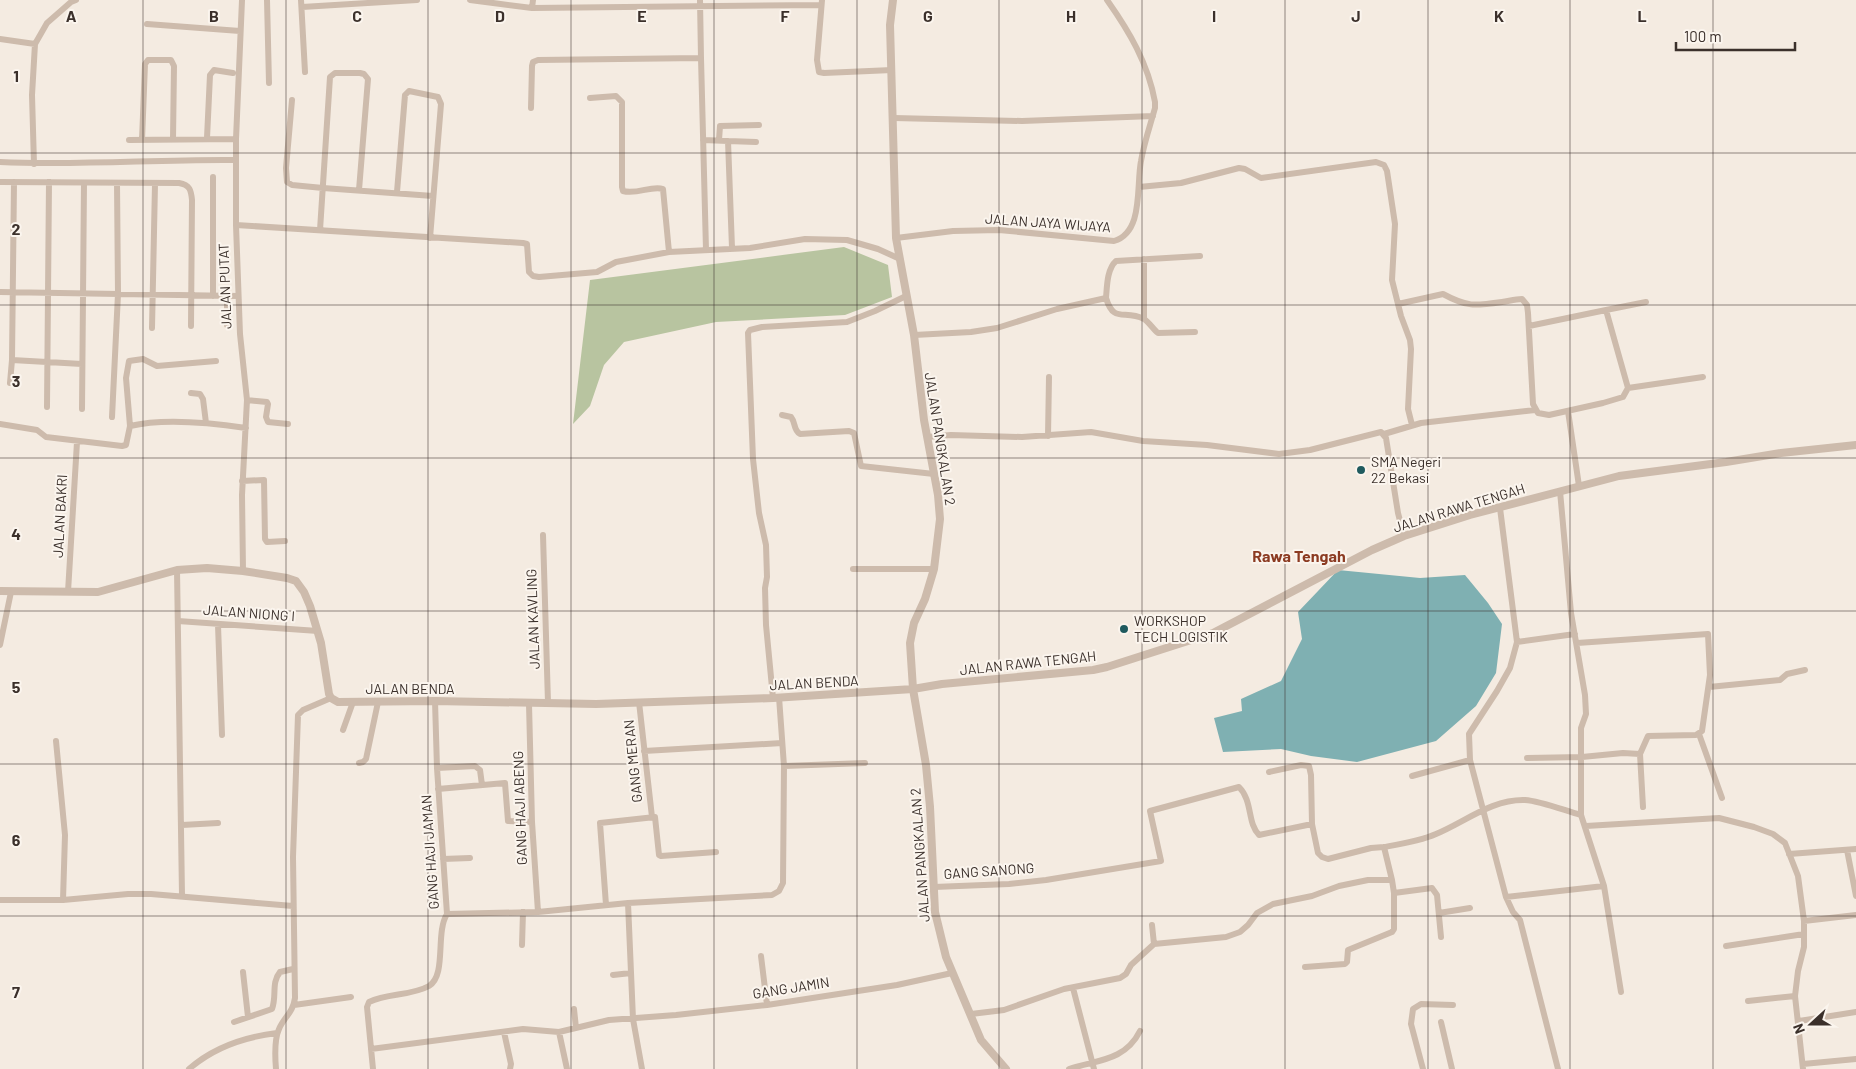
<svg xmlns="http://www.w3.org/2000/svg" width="1856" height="1069" viewBox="0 0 1856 1069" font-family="Barlow,sans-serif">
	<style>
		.green { fill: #b8c4a0 }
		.water { fill: #7fb0b2 }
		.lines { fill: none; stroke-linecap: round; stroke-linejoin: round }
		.minor { stroke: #cdbbac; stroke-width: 6 }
		.tertiary { stroke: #cdbbac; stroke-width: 8 }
		.grid { fill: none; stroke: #3b302b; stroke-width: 1; stroke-opacity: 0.55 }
		.poi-dot { fill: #1f5a5e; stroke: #fbf5ee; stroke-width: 2 }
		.labels { text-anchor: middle; stroke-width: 4; stroke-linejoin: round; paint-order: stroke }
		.street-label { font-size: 14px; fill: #3b302b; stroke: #fbf5ee }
		.poi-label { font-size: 14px; fill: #3b302b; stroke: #fbf5ee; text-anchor: start }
		.quarter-label { font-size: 16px; font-weight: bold; fill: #8c3b22; stroke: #fbf5ee }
		.grid-label { font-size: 16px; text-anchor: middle; font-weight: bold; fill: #3b302b; stroke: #fbf5ee; stroke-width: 4; stroke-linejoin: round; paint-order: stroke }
	</style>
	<rect width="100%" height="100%" fill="#f4ebe1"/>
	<path class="green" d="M844,247L888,265L892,297L845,315L716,322L624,342L604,365L590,406L573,424L590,280Z"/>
	<path class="water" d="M1338,570L1420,578L1465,575L1488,603L1502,624L1496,673L1476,706L1436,741L1357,762L1311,756L1281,749L1223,752L1214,718L1242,711L1241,699L1281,681L1302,639L1298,612Z"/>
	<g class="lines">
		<path class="minor" d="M242,0L236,139V225L240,334L247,400L242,495L243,571
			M267,0L269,83
			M301,0L305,72
			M470,0L532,8L821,5
			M822,0L817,60L819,72L824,73L892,70
			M302,7L417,0
			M532,8L533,0
			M147,24L240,31
			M0,39L35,44
			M701,58L706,250
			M590,98L616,96L622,102V187L623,191C637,195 652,185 663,189L669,252
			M292,100L286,168L287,182L292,185L323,188L433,196
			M531,108L532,66L533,62L538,60L701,58L700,0
			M894,118L1022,121L1153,116
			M207,138L210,75L214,70L233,73
			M129,140L236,139
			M142,140L145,64L148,60H171L174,66L173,139
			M703,140L728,141L732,248
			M719,140L720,126L759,125
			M728,141L756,142
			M0,162C78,166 157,159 236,160
			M34,164L32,95L35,44L47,23L71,2L76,0
			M213,177V296
			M0,182L179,183C190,185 191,190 192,200L191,326
			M1139,187L1181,183L1239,168L1245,169L1261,178L1376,162L1384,165L1387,171L1395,224L1392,280L1401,316L1410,340L1411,349L1408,409L1412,425
			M397,192L405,95L409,91L438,97L441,104L430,238
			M236,225L523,243L527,244L529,272L533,276L539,277L597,272L616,262L669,252L750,248L805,239L847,240L878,249L900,259
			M320,230L330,77L335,73H360L364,74L368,79L359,190
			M896,238L953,231L999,230L1114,241C1144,232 1136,186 1141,161C1144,143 1150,126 1155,108V102C1148,63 1129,31 1107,0
			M1144,259V319
			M0,292L238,296
			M227,296V325
			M1106,298C1114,324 1124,309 1144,319C1149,322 1153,329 1158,333L1195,332
			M1646,302L1606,310L1628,388L1703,377
			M1398,304L1443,294C1467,307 1474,306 1502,302C1509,301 1515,299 1522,299L1527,305L1528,313L1533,404L1538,413L1549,415L1603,403L1623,397L1628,388
			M1529,326L1606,310
			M152,328L155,184
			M914,335L971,332L997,328L1057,309L1106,298C1107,286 1107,269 1116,261L1200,256
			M12,360L82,364
			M10,383L12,360L14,182
			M191,393L200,394L203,399L206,423
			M247,400L267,402L268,404L266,417L268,422L288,424
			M47,407L49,182
			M82,409L84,183
			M1568,411L1579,486
			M782,415L791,417C796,423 793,430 800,434L849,431L854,433L861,466L934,474
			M112,417L118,294L117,183
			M0,424L37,430L46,437L122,446L126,445L130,426C163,418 213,423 246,428
			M130,426L126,378L129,361L143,359L157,366L216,361
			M1384,434L1421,423L1535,410
			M1048,436L1049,377
			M927,437L951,435L1022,437L1091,432L1143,441L1207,445L1279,454L1310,450L1381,432L1386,438L1398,513L1404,536
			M242,481L264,480L265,539L267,542L285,541
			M1500,508L1517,642L1510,668L1497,691L1469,734L1470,760L1506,897L1513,912L1520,920L1558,1069
			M543,535L548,703
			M853,569H934
			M177,570L182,895
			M68,592L77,442
			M178,621L318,631
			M218,625L222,735
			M1517,642L1575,634
			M1577,643L1708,634L1710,675L1702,731L1696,735L1648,736L1640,754L1643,807
			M0,645L11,592
			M1709,687L1780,680L1787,674L1805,670
			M773,698L766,625L765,588L767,577L766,545L759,513L753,459L748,333L750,330L762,327L847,322L875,311L906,296
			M639,702L652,817
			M529,704L532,822L538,912
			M343,730L353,702
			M1699,734L1722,798
			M56,741L65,835L63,900
			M644,751L782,743
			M1527,758L1582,757L1623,753L1640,754
			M359,763L363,762L366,759L378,702
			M784,766L865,763
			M437,768L475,766L480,770L482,785
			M1269,772L1301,765L1309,766L1311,775L1312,824L1318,853L1322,857L1328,859L1371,848L1384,847
			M1412,776L1470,760
			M438,789L505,783L508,821L532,822
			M182,825L218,823
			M1586,826L1719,818L1754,827L1773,834L1785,843L1798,876L1804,921V947L1798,971L1795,996L1803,1069
			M1847,850L1856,896
			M1789,854L1856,849
			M443,859L470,858
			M1392,880L1394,893L1432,888L1437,895L1441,937
			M1604,886L1621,992
			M934,887L1009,884L1046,880L1161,861L1150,811L1239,787C1253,801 1247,823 1259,835L1312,824
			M1506,897L1604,886L1581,815V728L1586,714L1585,695L1571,613L1560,491
			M0,900H63L128,894H151L293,906
			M606,905L600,823L655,817L659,855L661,856L716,852
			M1439,913L1470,908
			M447,914L538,912L628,903
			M1804,921L1856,915
			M1152,925L1154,944
			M522,945L523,912
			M1726,946L1804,934
			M761,956L767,1005
			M1305,967L1345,964L1347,962L1348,950L1392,932L1394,929V893
			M243,972L248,1017
			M613,975L631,973
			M1073,988L1094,1069
			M1748,1001L1795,996
			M294,1005L351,997
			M574,1009L576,1028
			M971,1014L1004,1010L1064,989L1120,978L1126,974L1131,965L1154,944L1226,937L1240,932L1248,925L1257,913L1273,904L1312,896L1339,886L1368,880H1392L1384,847C1401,844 1420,841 1436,834C1465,822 1492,799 1525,800C1541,801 1566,811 1581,815
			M1799,1021L1856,1012
			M234,1022L272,1009C277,996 271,983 280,972L293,969
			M1441,1022L1452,1069
			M504,1032L511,1064L510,1069
			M559,1032L567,1069
			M371,1049L523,1029L559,1032L609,1020L676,1015L767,1005L897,985L952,973
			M1803,1064L1856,1059
			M189,1069C214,1047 244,1037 277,1033
			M276,1069C275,1057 274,1040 279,1029C284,1017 293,1013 295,998L293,857L298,715L303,710L331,698
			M373,1069L367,1007L369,1002C388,993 411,996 429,986C447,975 435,933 447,914L437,768L435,701
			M642,1069L633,1019L628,903L772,895L779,891L783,883L784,766L779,697
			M1069,1069C1097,1060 1125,1061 1140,1031
			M1423,1069L1411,1024L1413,1009L1421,1004L1453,1005"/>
		<path class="tertiary" d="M893,0L890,25L896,238L914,335L924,420L938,495L940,519L934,569L925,599L914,623L910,643L913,689L926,765L930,807L935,912L946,957L981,1040L1006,1069
			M0,591L98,592L177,570L207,568L243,571L287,578L296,581L304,592L310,606L321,643L329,694L331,698L338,702L435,701L596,704L773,698L913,689L942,684L1093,670L1107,667L1213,633L1372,550L1404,536L1470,515L1619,476L1726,462L1781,453L1856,445"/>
	</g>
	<path class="grid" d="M143,0V1069M286,0V1069M428,0V1069M571,0V1069M714,0V1069M857,0V1069M999,0V1069M1142,0V1069M1285,0V1069M1428,0V1069M1570,0V1069M1713,0V1069M0,153H1856M0,305H1856M0,458H1856M0,611H1856M0,764H1856M0,916H1856"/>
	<g class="poi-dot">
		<circle cx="1361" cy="470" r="5"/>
		<circle cx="1124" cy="629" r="5"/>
	</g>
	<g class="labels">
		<g class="street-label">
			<text transform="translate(1048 223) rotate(4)" y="5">JALAN JAYA WIJAYA</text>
			<text transform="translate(225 286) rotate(-92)" y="5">JALAN PUTAT</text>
			<text transform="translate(940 439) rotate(81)" y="5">JALAN PANGKALAN 2</text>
			<text transform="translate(1459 508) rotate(-17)" y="5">JALAN RAWA TENGAH</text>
			<text transform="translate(60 516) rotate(-87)" y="5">JALAN BAKRI</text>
			<text transform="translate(249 613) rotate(4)" y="5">JALAN NIONG I</text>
			<text transform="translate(533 619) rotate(-92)" y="5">JALAN KAVLING</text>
			<text transform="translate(1028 663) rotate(-6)" y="5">JALAN RAWA TENGAH</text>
			<text transform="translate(814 683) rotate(-3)" y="5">JALAN BENDA</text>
			<text x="410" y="694">JALAN BENDA</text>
			<text transform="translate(633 761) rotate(-96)" y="5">GANG MERAN</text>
			<text transform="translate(520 808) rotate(-92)" y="5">GANG HAJI ABENG</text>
			<text transform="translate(430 852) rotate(-94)" y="5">GANG HAJI JAMAN</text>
			<text transform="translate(920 855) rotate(-94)" y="5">JALAN PANGKALAN 2</text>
			<text transform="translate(989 871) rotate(-4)" y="5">GANG SANONG</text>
			<text transform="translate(791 988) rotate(-9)" y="5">GANG JAMIN</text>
		</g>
		<g class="poi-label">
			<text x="1371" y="467">SMA Negeri<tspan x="1371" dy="16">22 Bekasi</tspan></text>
			<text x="1134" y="626">WORKSHOP<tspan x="1134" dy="16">TECH LOGISTIK</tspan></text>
		</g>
		<g class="quarter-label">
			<text x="1299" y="562">Rawa Tengah</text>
		</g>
	</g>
	<g class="grid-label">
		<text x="71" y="22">A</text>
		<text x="214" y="22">B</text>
		<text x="357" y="22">C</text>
		<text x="500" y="22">D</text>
		<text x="642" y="22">E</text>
		<text x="785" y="22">F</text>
		<text x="928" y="22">G</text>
		<text x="1071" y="22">H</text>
		<text x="1214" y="22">I</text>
		<text x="1356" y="22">J</text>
		<text x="1499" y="22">K</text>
		<text x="1642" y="22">L</text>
		<text x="16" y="82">1</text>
		<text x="16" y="235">2</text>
		<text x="16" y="387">3</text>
		<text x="16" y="540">4</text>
		<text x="16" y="693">5</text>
		<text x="16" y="846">6</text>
		<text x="16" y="998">7</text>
	</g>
	<g transform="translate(1811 1024) rotate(249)" stroke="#fbf5ee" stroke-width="4" paint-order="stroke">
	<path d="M0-4L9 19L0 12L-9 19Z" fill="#3b302b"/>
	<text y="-8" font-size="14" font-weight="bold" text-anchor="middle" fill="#3b302b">N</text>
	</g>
	<path d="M1676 42v8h119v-8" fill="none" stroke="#3b302b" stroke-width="2.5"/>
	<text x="1684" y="42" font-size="15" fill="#3b302b" stroke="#fbf5ee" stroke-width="4" paint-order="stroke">100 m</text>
</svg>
